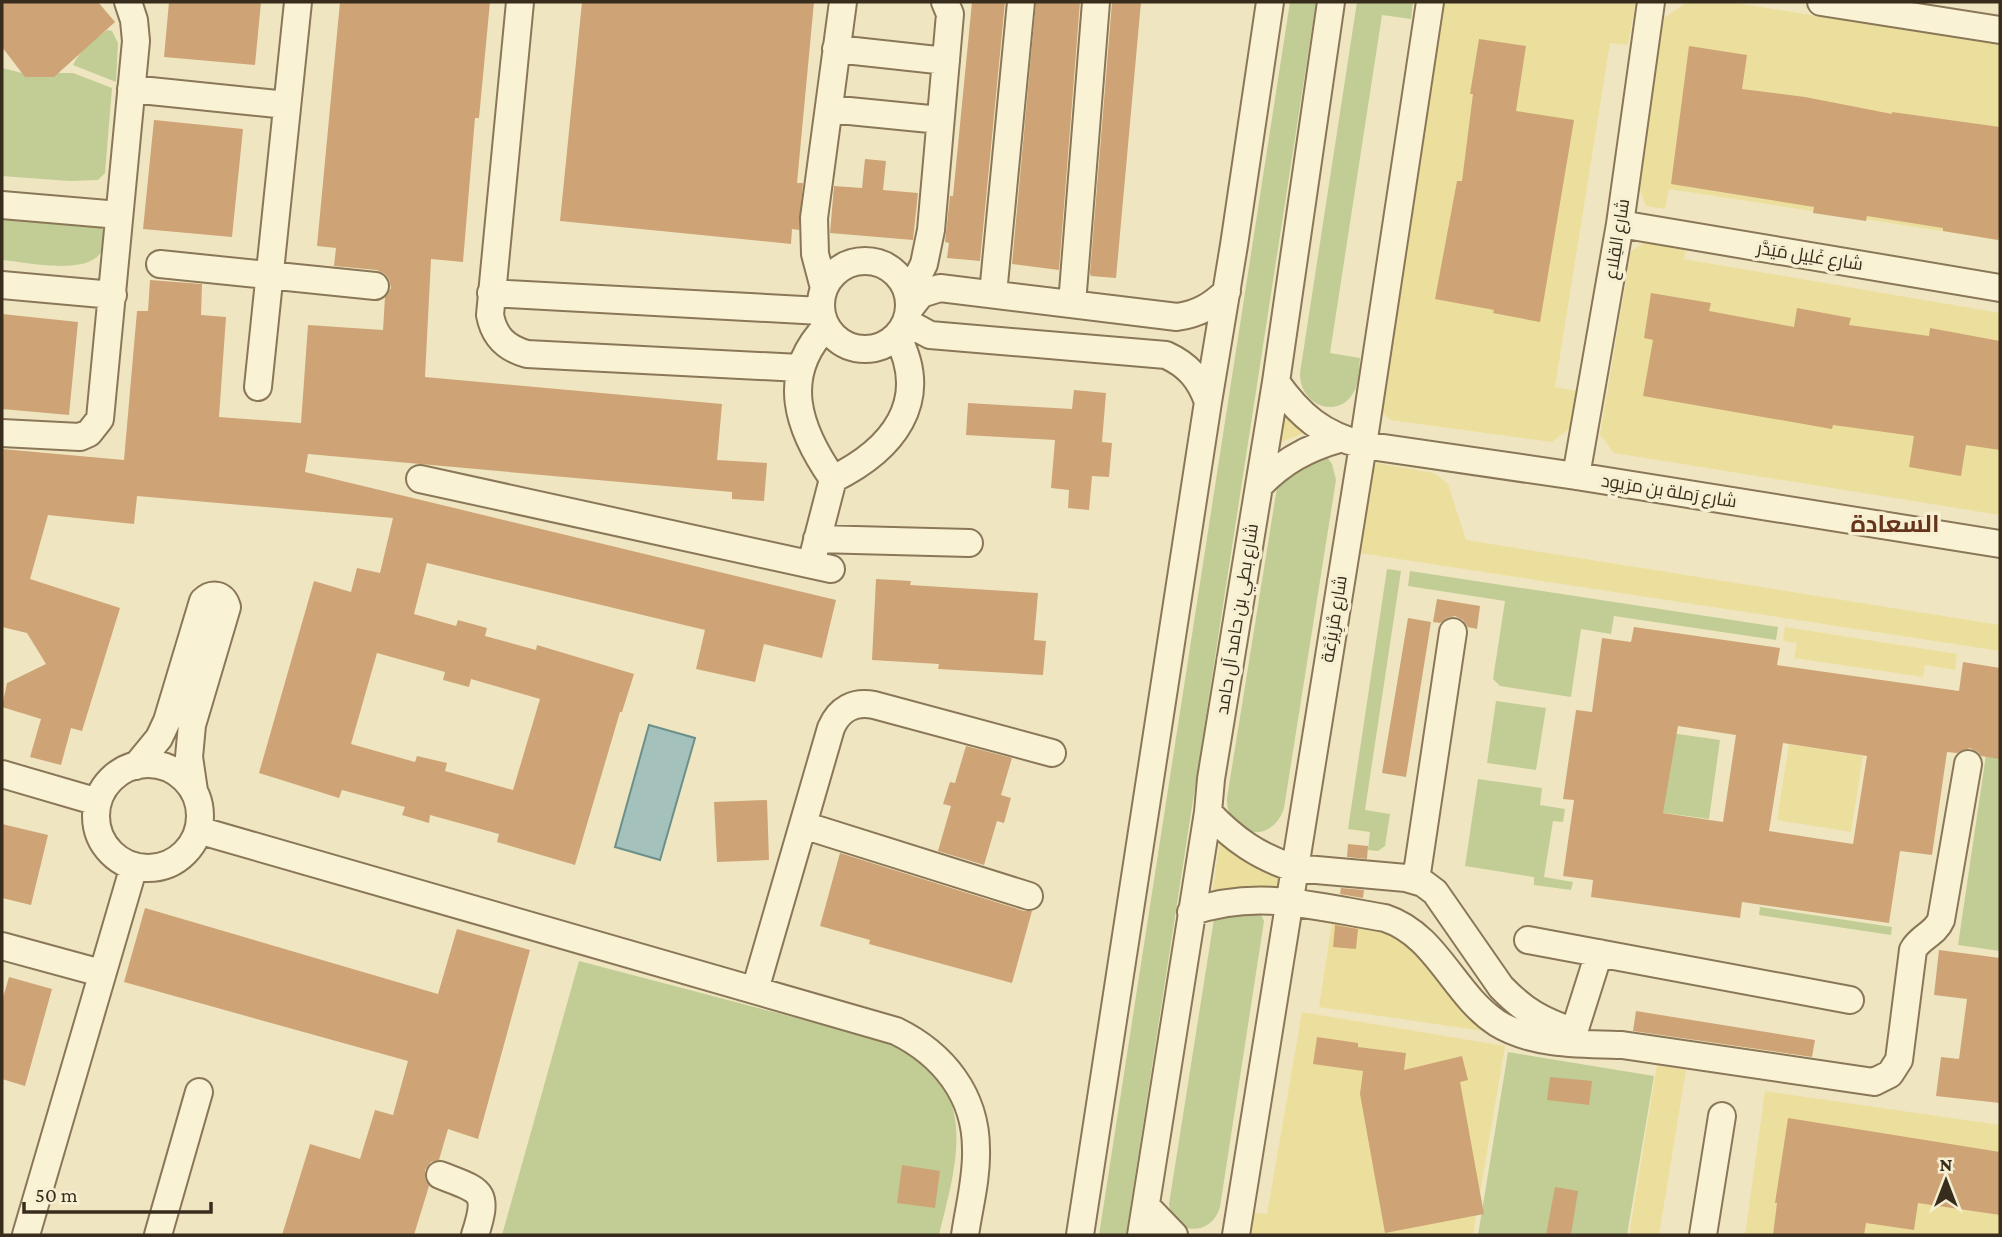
<svg xmlns="http://www.w3.org/2000/svg" width="2002" height="1237" viewBox="0 0 2002 1237" font-family="'Crimson Pro',Cairo,serif">
	<style>
		.green { fill: #c1cd95 }
		.sand { fill: #ecdf9d }
		.water { fill: #a4c1bc; stroke: #6b908a; stroke-width: 2 }
		.building { fill: #cea476; fill-rule: evenodd }
		.lines { fill: none; stroke-linecap: round; stroke-linejoin: round }
		.minor-casing { stroke: #897758; stroke-width: 30 }
		.minor { stroke: #faf2d4; stroke-width: 26 }
		.labels { text-anchor: middle; stroke-width: 7; stroke-linejoin: round; paint-order: stroke }
		.street-label { font-size: 18px; fill: #382d1d; stroke: #f6efd1 }
		.district-label { font-size: 24px; font-weight: bold; fill: #66331b; stroke: #f6efd1 }
	</style>
	<rect width="100%" height="100%" fill="#efe6c1"/>
	<path class="green" d="M1290,2H1316L1126,1235H1099Z
		M1357,2H1413L1411,19L1382,15L1330,353L1360,358C1359,368 1359,381 1355,390C1340,421 1299,406 1300,373Z
		M107,30L112,31L118,43L116,82L73,65C81,49 93,40 107,30Z
		M2,68L22,73H73L112,88L105,173L98,180L69,181L2,176Z
		M2,207L99,221C104,230 105,238 103,247C95,278 25,262 2,260Z
		M1326,456L1332,464L1336,480L1284,808C1272,846 1226,837 1227,798L1280,469Z
		M1387,569L1401,571L1365,810L1390,814L1385,846L1378,851L1368,850L1370,832L1348,829Z
		M1410,571L1778,627L1776,640L1614,616L1611,634L1581,629L1571,697L1500,686L1493,679L1505,601L1408,586Z
		M1496,701L1546,708L1536,770L1487,763Z
		M2000,709V951L1958,945L1992,714Z
		M1643,729L1720,740L1709,819L1629,808Z
		M1478,779L1542,788L1540,805L1565,809L1563,822L1553,821L1544,877L1573,882L1571,890L1534,885V877L1465,866Z
		M1760,907L1892,927L1891,935L1759,915Z
		M1218,912L1260,913L1264,921L1220,1207C1212,1237 1172,1236 1169,1204L1214,919Z
		M579,961L896,1044C907,1051 923,1059 932,1069C974,1117 952,1180 939,1235H502Z
		M1508,1052L1654,1076L1627,1235H1478Z"/>
	<path class="sand" d="M1441,2H1633L1635,5L1628,45L1610,43L1555,387L1576,391L1570,428L1552,442L1390,420L1378,407Z
		M1687,2H1729L2000,45V240L1669,189L1665,209L1646,206L1637,182L1664,18Z
		M1650,239L1686,245L1684,259L2000,313V515L1614,453L1600,435L1631,251Z
		M1288,400L1317,428L1281,442Z
		M1377,463L1434,473L1448,484L1466,540L2000,625V651L1353,552L1365,475Z
		M1785,627L1957,654L1955,670L1925,665L1923,677L1794,658L1797,643L1783,641Z
		M1789,744L1863,756L1851,832L1777,820Z
		M1220,841L1279,878L1277,892L1212,895Z
		M1333,915L1393,924L1483,1031L1319,1007Z
		M1302,1012L1505,1046L1473,1235H1251L1247,1230L1250,1212L1267,1214Z
		M1657,1065L1686,1070L1659,1235H1629Z
		M1765,1091L2000,1125V1235H1745Z"/>
	<path class="water" d="M649,725L695,738L660,860L615,847Z"/>
	<path class="building" d="M2,2H98L115,22L54,77H25L2,47Z
		M169,2H261L255,65L164,57Z
		M340,2H490L479,118H475L463,262L431,259L425,377L722,404L717,460L767,463L764,501L732,499V492L308,454L305,472L836,600L822,658L764,644L755,682L696,669L705,630L427,563L414,614L456,626L458,620L487,628L485,636L536,650L537,645L634,674L622,712H620L575,865L497,842L499,834L430,815L429,823L402,815L405,807L342,790L339,798L259,773L314,581L351,592L357,568L380,573L393,518L137,496L134,524L48,515L30,579L120,608L82,731L71,728L61,765L30,757L41,719L2,707L7,683L46,664L27,633L2,627V449L124,460L137,311H148L150,280L202,284L201,315L226,317L219,417L301,423L308,325L383,330L385,297L391,288L389,279L385,274L377,270L334,266L336,248L317,246ZM377,653L445,672L443,680L469,687L471,679L540,699L513,790L445,771L447,763L417,756L415,762L351,744Z
		M582,2H814L797,183H803L799,230L792,229L791,244L560,221Z
		M972,2H1005L980,261L947,258L949,243L945,242L950,196H953Z
		M1036,2H1080L1059,270L1012,264Z
		M1112,2H1141L1116,278L1091,276L1090,273Z
		M1479,39L1526,46L1516,111L1574,120L1540,322L1493,313L1494,310L1435,299L1457,181H1462L1473,94H1470Z
		M1689,46L1747,55L1742,89L1805,97L1892,114V112L2000,127V226L1998,240L1943,231V228L1867,216L1866,221L1813,213L1814,207L1671,184Z
		M154,120L243,129L232,237L143,229Z
		M865,159L886,161L883,190L918,193L913,240L830,233L834,186L862,188Z
		M1651,293L1711,303L1709,311L1794,327L1797,308L1851,318L1849,325L1929,336L1930,328L2000,341V450L1966,445L1961,476L1909,467L1914,436L1833,425L1832,429L1643,396L1653,340L1644,338Z
		M2,314L78,322L69,415L2,409Z
		M1074,390L1106,393L1102,442L1112,443L1109,477L1092,476L1089,510L1068,508L1069,490L1051,488L1055,440L966,435L968,403L1072,409Z
		M876,579L911,581L910,585L1038,593L1034,640L1046,641L1043,675L938,669L939,664L872,660Z
		M1437,599L1480,606L1477,629L1468,627L1463,620L1455,616L1447,618L1440,623L1433,622Z
		M1408,618L1431,622L1406,777L1382,773Z
		M1634,627L1780,648L1777,665L1959,691L1963,662L2000,668V759L1981,756L1978,752L1970,748L1957,753L1947,752L1932,855L1900,851L1889,923L1742,902L1740,918L1591,897L1593,880L1563,876L1574,800L1563,799L1576,710L1592,712L1602,638L1631,642ZM1678,726L1736,735L1723,822L1663,813ZM1783,743L1867,756L1853,844L1769,831Z
		M966,746L1012,758L1001,795L1011,798L1004,823L997,821L984,865L938,851L951,806L943,804L950,782L955,783Z
		M767,800L769,860L717,862L714,802Z
		M2,824L48,835L31,905L2,898Z
		M1348,844L1368,846L1367,859L1347,857Z
		M840,853L1024,911H1032L1012,983L869,944L870,940L820,926Z
		M1341,888L1364,890L1363,898L1340,894Z
		M145,908L438,994L457,929L530,950L478,1139L448,1129L439,1160L431,1162L425,1170V1178L429,1186L414,1235H282L310,1144L360,1159L375,1110L393,1115L408,1061L124,982Z
		M1335,925L1358,929L1356,949L1333,947Z
		M1939,950L2000,958V1103L1936,1096L1941,1057L1959,1059L1967,999L1934,995Z
		M9,977L52,989L25,1086L2,1079V1001Z
		M1636,1011L1815,1040L1812,1057L1633,1031Z
		M1317,1037L1358,1043V1047L1406,1053L1404,1070L1462,1056L1468,1080L1460,1082L1484,1214L1385,1233L1360,1094L1363,1071L1313,1064Z
		M1550,1077L1592,1081L1589,1105L1547,1100Z
		M1788,1118L2000,1152V1215L1918,1203L1914,1230L1866,1223L1864,1235H1773L1777,1203H1775Z
		M902,1165L940,1171L935,1208L897,1203Z
		M1555,1187L1578,1191L1571,1235H1546Z"/>
	<g class="lines">
		<defs>
			<path id="minor" d="M520,2L490,315C494,336 505,348 527,354L800,368
				M1821,2L2000,30
				M836,49L946,61
				M131,89L287,105
				M829,109L940,120
				M2,205L119,215
				M1620,224L2000,288
				M821 305a44 44 0 1 1 88 0a44 44 0 1 1-88 0Z
				M160,264L375,286
				M2,285L113,295
				M824,288L815,254L814,218L843,2
				M491,293L821,311
				M909,294L924,264L931,230L950,14L945,2
				M993,294L1021,2
				M1072,304L1096,2
				M910,308L921,294L940,288L1177,317C1198,314 1212,306 1227,291
				M906,322L930,335L1166,355C1188,365 1200,379 1208,402
				M826,327C779,376 798,429 833,479
				M1276,382C1300,416 1323,435 1363,445L1576,476L2000,544
				M258,387L298,2
				M2,433L80,437L89,433L100,419L136,41L134,20L128,2
				M1576,476L1620,224L1651,2
				M420,479L831,569
				M1259,486C1282,462 1307,448 1339,439
				M817,539L969,543
				M811,564L833,479C892,450 932,402 897,336
				M96 816a52 52 0 1 1 104 0a52 52 0 1 1-104 0Z
				M136,766L159,738L167,721L203,601C212,592 223,594 227,607L192,725L189,757L194,791
				M2,774L98,802
				M1208,812C1233,839 1259,857 1294,868L1406,878L1423,883L1435,892L1501,987C1524,1011 1542,1021 1575,1032
				M803,825L1029,896
				M198,830L896,1031C943,1054 976,1095 976,1149C977,1178 969,1207 965,1235
				M1416,880L1453,632
				M1191,912C1258,888 1317,907 1385,918C1437,935 1453,994 1497,1023C1532,1045 1582,1044 1622,1045L1874,1082L1890,1074L1899,1060L1913,950C1920,937 1935,934 1941,920L1968,764
				M1528,940L1850,1000
				M2,946L101,973
				M755,990L831,728C839,709 854,701 874,705L1052,753
				M1574,1032L1599,953
				M440,1175C480,1191 490,1189 475,1235
				M1146,1206L1174,1235
				M26,1235L134,866
				M158,1235L199,1092
				M1080,1235L1208,402L1234,245L1270,2
				M1141,1235L1208,812L1211,779L1276,382L1331,2
				M1236,1235L1363,445L1430,2
				M1703,1235L1722,1116"/>
		</defs>
		<use href="#minor" class="minor-casing"/>
		<use href="#minor" class="minor"/>
	</g>
	<g class="labels">
		<g class="street-label">
			<text transform="translate(1617 239) rotate(-81)" y="6">شارع القِلاع</text>
			<text transform="translate(1810 256) rotate(9)" y="6">شارع غَلِيل مَيَدَّر</text>
			<text transform="translate(1669 491) rotate(9)" y="6">شارع رَملة بن مرَيوِد</text>
			<text transform="translate(1237 619) rotate(-81)" y="6">شارع بطي بن حامد آل حامد</text>
			<text transform="translate(1334 619) rotate(-81)" y="6">شارع مْزِيرْعَة</text>
		</g>
		<g class="district-label">
			<text x="1895" y="532">السعادة</text>
		</g>
	</g>
	<rect width="2002" height="1237" fill="none" stroke="#382d1d" stroke-width="7"/>
	<g transform="translate(1946 1181)" stroke="#f6efd1" stroke-width="5" paint-order="stroke">
	<path d="M0-5L12 26L0 18L-12 26Z" fill="#382d1d"/>
	<text y="-10" font-size="19" font-weight="bold" text-anchor="middle" fill="#382d1d">N</text>
	</g>
	<path d="M24 1202v10h187v-10" fill="none" stroke="#382d1d" stroke-width="3.5"/>
	<text x="35" y="1202" font-size="21" fill="#382d1d" stroke="#f6efd1" stroke-width="5" paint-order="stroke">50 m</text>
</svg>
